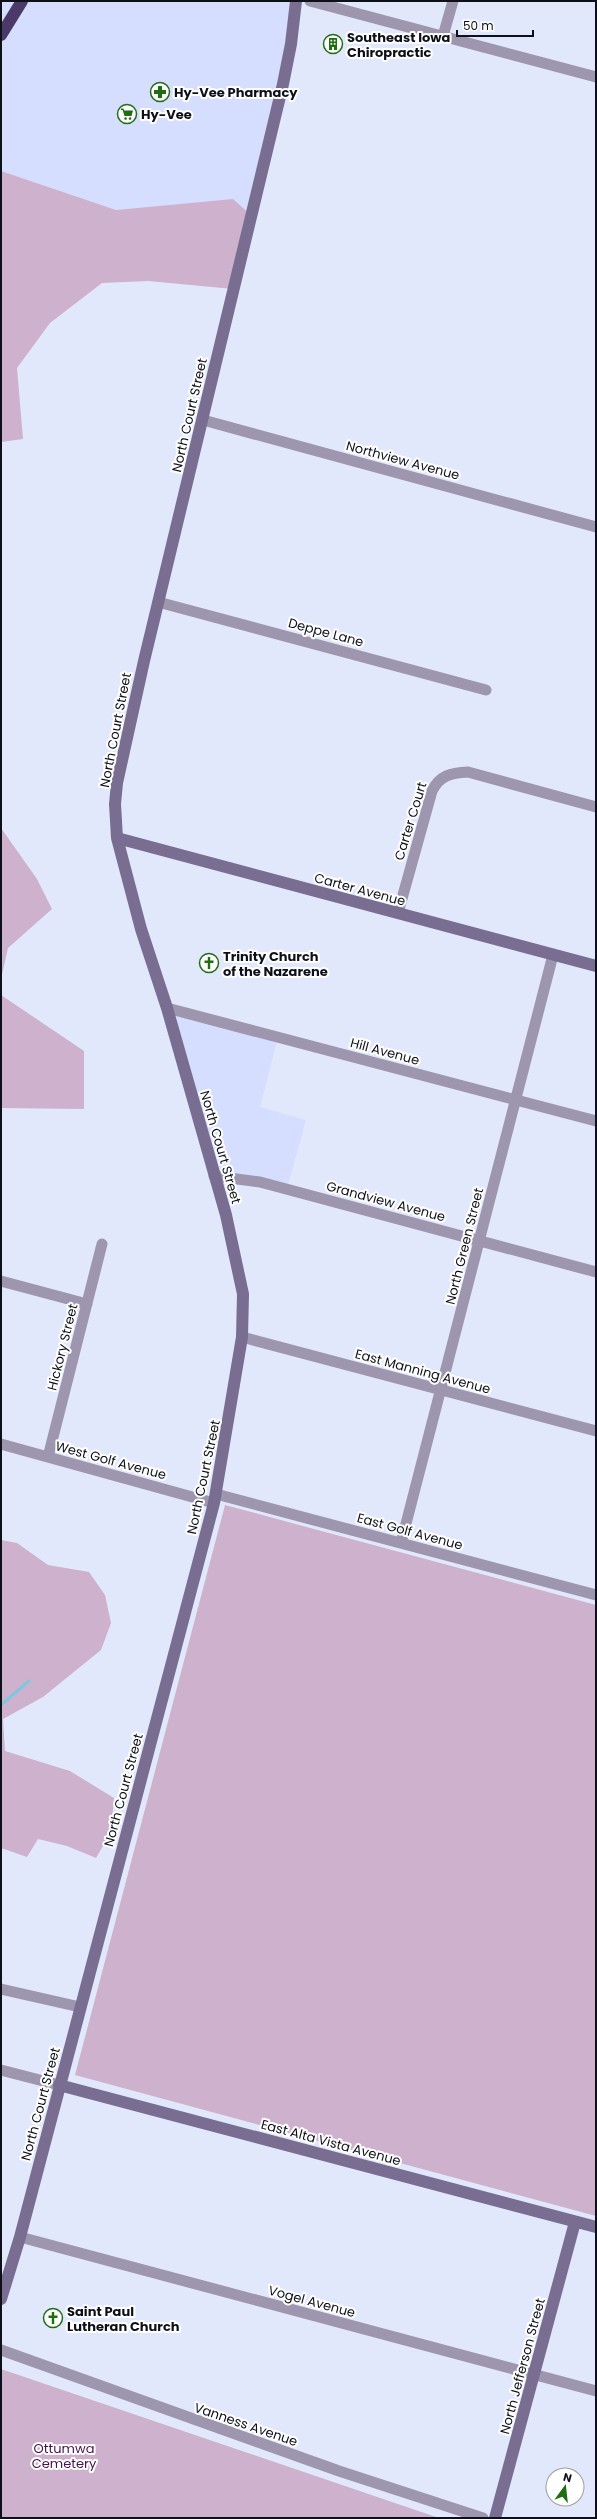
<svg xmlns="http://www.w3.org/2000/svg" width="597" height="2519" viewBox="0 0 597 2519" font-family="Poppins,sans-serif">
	<style>
		.built { fill: #d5defe }
		.green { fill: #cdb1cd }
		.lines { fill: none; stroke-linecap: round; stroke-linejoin: round }
		.stream { stroke: #7dc8e0; stroke-width: 3 }
		.street { stroke: #9d96ae; stroke-width: 11 }
		.secondary { stroke: #796e91; stroke-width: 12 }
		.highway { stroke: #4b3969; stroke-width: 12 }
		.labels { text-anchor: middle; stroke-width: 4; stroke-linejoin: round; paint-order: stroke }
		.poi-label { font-size: 13px; font-weight: bold; fill: #0e1019; stroke: #fff; text-anchor: start }
		.street-label { font-size: 13px; fill: #0e1019; stroke: #fff }
		.park-label { font-size: 13px; fill: #48124c; stroke: #fff }
	</style>
	<rect width="100%" height="100%" fill="#e2e8fc"/>
	<path class="built" d="M1,1H296L251,215L233,199L116,210L1,171Z
		M167,1008L278,1037L260,1107L306,1120L287,1189L214,1176Z"/>
	<path class="green" d="M1,171L116,210L233,199L251,215L233,289L148,281L102,283L50,323L17,368L23,439L1,442Z
		M1,828L37,879L52,909L8,948L1,979Z
		M1,995L84,1051V1109L1,1108Z
		M225,1505L596,1605V2216L75,2075Z
		M1,1540L17,1543L48,1565L89,1572L105,1595L111,1623L101,1650L43,1697L3,1719L5,1751L70,1771L114,1798L111,1832L96,1858L67,1846L38,1839L27,1857L1,1848Z
		M1,2369L439,2518H1Z"/>
	<g class="lines">
		<path class="stream" d="M1,1705L29,1681"/>
		<path class="street" d="M310,1L596,77
			M443,36L453,1
			M203,420L596,527
			M158,602L486,690
			M398,913L432,791C440,775 451,773 468,772L596,807
			M167,1008L596,1121
			M214,1176L260,1182L596,1272
			M1,1281L87,1304
			M242,1337L596,1431
			M1,1444L214,1503
			M48,1457L102,1244
			M216,1494L596,1595
			M401,1543L553,955
			M1,1989L80,2007
			M1,2070L59,2085
			M20,2237L596,2391
			M1,2350L339,2471L483,2518"/>
		<path class="secondary" d="M117,838L596,966
			M59,2085L596,2227
			M1,2299L20,2237L214,1503L242,1337L243,1294L226,1215L167,1008L141,929L117,838L115,804L117,783L144,661L283,84L291,44L296,1
			M495,2518L575,2222"/>
		<path class="highway" d="M1,35L22,1"/>
	</g>
	<defs>
		<symbol id="building-ring" viewBox="-11 -11 22 22"><circle r="9.5" fill="#fff" stroke="#1f6e12" stroke-width="1.5"/><path d="M-4-6H4V6H1V3H-1V6H-4ZM-2.5-4.3h1.7v1.8h-1.7ZM.8-4.3h1.7v1.8H.8ZM-2.5-1h1.7V.8h-1.7ZM.8-1h1.7V.8H.8Z" fill="#1f6e12"/></symbol>
		<symbol id="pharmacy-ring" viewBox="-11 -11 22 22"><circle r="9.5" fill="#fff" stroke="#1f6e12" stroke-width="1.5"/><path d="M-2-6h4v4h4v4h-4v4h-4v-4h-4v-4h4Z" fill="#1f6e12"/></symbol>
		<symbol id="supermarket-ring" viewBox="-11 -11 22 22"><circle r="9.5" fill="#fff" stroke="#1f6e12" stroke-width="1.5"/><path d="M-6-5.5h2.5l.6 2H6L4.5 2H-2.5L-4.4-4H-6ZM-1.5 3.2a1.3 1.3 0 1 0 .1 0ZM3 3.2a1.3 1.3 0 1 0 .1 0Z" fill="#1f6e12"/></symbol>
		<symbol id="church-ring" viewBox="-11 -11 22 22"><circle r="9.5" fill="#fff" stroke="#1f6e12" stroke-width="1.5"/><path d="M-1.2-6h2.4v3.5h3.3v2.4h-3.3V6h-2.4V-.1h-3.3v-2.4h3.3Z" fill="#1f6e12"/></symbol>
	</defs>
	<g fill-rule="evenodd">
		<use href="#building-ring" x="322" y="33" width="22" height="22"/>
		<use href="#pharmacy-ring" x="149" y="81" width="22" height="22"/>
		<use href="#supermarket-ring" x="116" y="103" width="22" height="22"/>
		<use href="#church-ring" x="198" y="952" width="22" height="22"/>
		<use href="#church-ring" x="42" y="2307" width="22" height="22"/>
	</g>
	<g class="labels">
		<g class="poi-label">
			<text x="347" y="42">Southeast Iowa<tspan x="347" dy="15">Chiropractic</tspan></text>
			<text x="174" y="97">Hy-Vee Pharmacy</text>
			<text x="141" y="119">Hy-Vee</text>
			<text x="223" y="961">Trinity Church<tspan x="223" dy="15">of the Nazarene</tspan></text>
			<text x="67" y="2316">Saint Paul<tspan x="67" dy="15">Lutheran Church</tspan></text>
		</g>
		<g class="street-label">
			<text transform="translate(189 415) rotate(-77)" y="5">North Court Street</text>
			<text transform="translate(403 460) rotate(15)" y="5">Northview Avenue</text>
			<text transform="translate(326 632) rotate(15)" y="5">Deppe Lane</text>
			<text transform="translate(115 730) rotate(-79)" y="5">North Court Street</text>
			<text transform="translate(410 821) rotate(-73)" y="5">Carter Court</text>
			<text transform="translate(360 889) rotate(15)" y="5">Carter Avenue</text>
			<text transform="translate(385 1051) rotate(15)" y="5">Hill Avenue</text>
			<text transform="translate(221 1147) rotate(74)" y="5">North Court Street</text>
			<text transform="translate(386 1201) rotate(15)" y="5">Grandview Avenue</text>
			<text transform="translate(464 1246) rotate(-76)" y="5">North Green Street</text>
			<text transform="translate(62 1347) rotate(-76)" y="5">Hickory Street</text>
			<text transform="translate(423 1371) rotate(15)" y="5">East Manning Avenue</text>
			<text transform="translate(111 1460) rotate(15)" y="5">West Golf Avenue</text>
			<text transform="translate(203 1477) rotate(-78)" y="5">North Court Street</text>
			<text transform="translate(410 1531) rotate(15)" y="5">East Golf Avenue</text>
			<text transform="translate(123 1790) rotate(-75)" y="5">North Court Street</text>
			<text transform="translate(40 2104) rotate(-75)" y="5">North Court Street</text>
			<text transform="translate(331 2142) rotate(15)" y="5">East Alta Vista Avenue</text>
			<text transform="translate(312 2301) rotate(15)" y="5">Vogel Avenue</text>
			<text transform="translate(522 2366) rotate(-75)" y="5">North Jefferson Street</text>
			<text transform="translate(246 2424) rotate(19)" y="5">Vanness Avenue</text>
		</g>
		<g class="park-label">
			<text x="64" y="2453">Ottumwa<tspan x="64" dy="15">Cemetery</tspan></text>
		</g>
	</g>
	<rect width="597" height="2519" fill="none" stroke="#0e1019" stroke-width="4"/>
	<g transform="translate(565 2487) rotate(15)"><circle r="19" fill="#ffffff" stroke="#9f9fa3"/>
	<path d="M0-3L7 15L0 10L-7 15Z" fill="#1f6e12"/>
	<text y="-6" font-size="11" font-weight="bold" text-anchor="middle" fill="#0e1019">N</text>
	</g>
	<path d="M457 30v6h76v-6" fill="none" stroke="#0e1019" stroke-width="2"/>
	<text x="463" y="30" font-size="12" fill="#0e1019" stroke="#ffffff" stroke-width="3" paint-order="stroke">50 m</text>
</svg>
